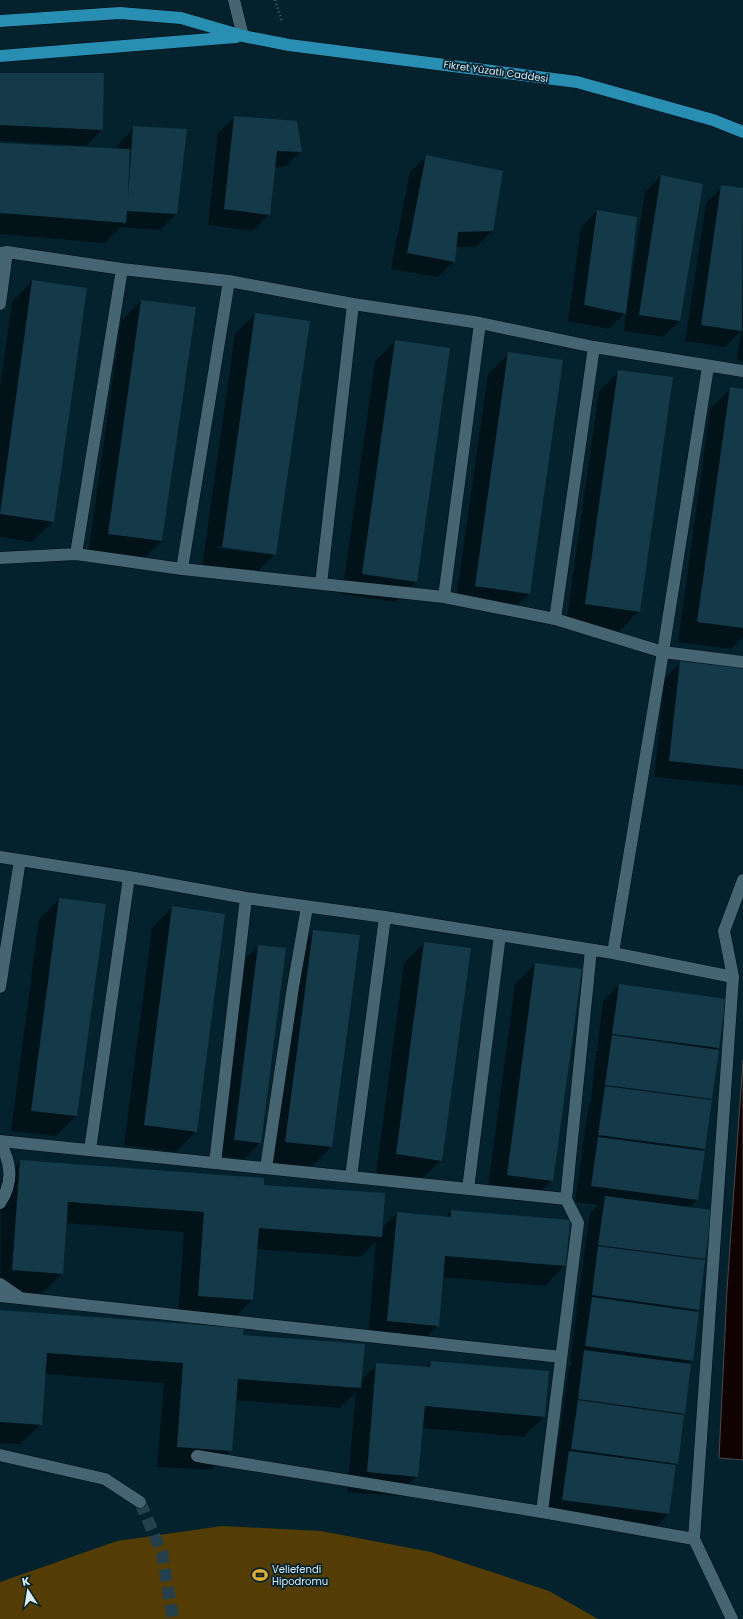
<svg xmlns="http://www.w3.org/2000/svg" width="743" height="1619" viewBox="0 0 743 1619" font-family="Poppins,sans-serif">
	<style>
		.green { fill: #533d05 }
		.water { fill: #100200; stroke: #4d484a }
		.shadow { fill: #0007; fill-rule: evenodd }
		.building { fill: #143948 }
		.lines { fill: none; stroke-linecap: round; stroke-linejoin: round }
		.minor-tunnel { stroke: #24404c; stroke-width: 12; stroke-dasharray: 12 6; stroke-linecap: butt }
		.minor-casing { stroke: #000a13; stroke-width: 13 }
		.major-casing { stroke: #000a13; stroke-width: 13 }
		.path { stroke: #45606b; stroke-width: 2.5; stroke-dasharray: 1 3; stroke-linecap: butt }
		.minor { stroke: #466573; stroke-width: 12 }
		.major { stroke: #288fb3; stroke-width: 12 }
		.labels { text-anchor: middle; stroke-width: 3.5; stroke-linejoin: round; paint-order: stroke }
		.street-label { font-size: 10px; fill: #dcedf5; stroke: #03222e }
		.poi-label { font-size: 10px; fill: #dcedf5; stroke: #03222e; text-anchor: start }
	</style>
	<rect width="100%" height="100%" fill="#03222e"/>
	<path class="green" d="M222,1526L321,1531L431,1552L549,1591L598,1619H0V1582L117,1541Z"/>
	<path class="water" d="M743,1060V1460L719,1458L727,1290Z"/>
	<path class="shadow" d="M0,74L102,130L86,146L0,141Z
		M235,117L301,151L285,167H274L269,214L253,231L208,225L218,133Z
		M134,128L176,214L160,230L120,227L105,243L0,234V144L117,150L118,144Z
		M426,156L492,231L476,247H456L454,261L438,277L391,269L410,172Z
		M661,176L679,321L663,337L624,331L626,312L609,329L568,321L581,227L597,211L626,300H628L645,192Z
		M722,187L743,189V361L737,360L741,331L725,347L685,341L706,203Z
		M32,281L53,522L32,542L0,537V387L12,302Z
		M141,301L195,308L162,541L141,561L88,554L121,321Z
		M255,314L275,554L255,574L202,567L235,334ZM217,546L260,551V553L217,548Z
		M395,341L416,582L395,602L342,594L375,362Z
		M509,353L529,594L508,614L455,606L488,374Z
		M619,371L639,611L619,632L566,624L599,391Z
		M731,388L743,390V637L731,649L678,642L710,409Z
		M681,662L743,669V786L654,777L665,678Z
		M59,899L105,905L76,1116L56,1136L11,1131L39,919Z
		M172,907L196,1131L176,1152L124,1145L152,928Z
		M314,931L359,936L331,1147L311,1167L265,1162L293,951Z
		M424,943L441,1160L421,1180L376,1174L404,963Z
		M258,946L285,949L260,1143L244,1159L218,1155L242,962Z
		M535,964L552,1180L532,1201L487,1195L515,984Z
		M619,985L719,1047L716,1050L712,1098L709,1101H711L704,1149L701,1152H704L697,1200L689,1208L711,1211L704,1259L702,1261L698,1309L695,1312L692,1361L688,1365L684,1413L682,1415L668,1514L652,1530L547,1515L562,1417L564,1415H562L569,1367L573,1363L570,1362L576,1314L580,1311H576L583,1263L585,1261H583L590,1213L598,1205L575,1202L582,1154L584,1151H582L589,1103L591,1101L596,1052L599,1050L597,1049L603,1001Z
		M21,1161L263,1185L381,1229L397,1213L445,1217L451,1211L565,1265L545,1286L442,1277L438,1325L418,1346L368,1341L376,1241L361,1257L256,1249L252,1300L232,1320L178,1316L184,1232L65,1223L62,1274L41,1294L0,1291L1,1181Z
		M0,1312L242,1336L361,1380L377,1364L425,1368L431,1362L544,1416L524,1437L422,1428L417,1476L397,1496L347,1492L356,1392L340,1408L235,1400L231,1450L211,1470L157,1467L164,1383L45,1374L41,1424L20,1444L0,1443Z"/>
	<path class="building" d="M0,73H104L103,130L0,125Z
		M234,116L297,121L302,152L277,151L270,215L224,209Z
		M133,126L187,129L177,214L127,211L126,223L0,213V143L130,149L128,198Z
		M426,155L503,171L493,231L458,232L455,262L407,253Z
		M661,175L703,184L680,321L639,315Z
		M721,185L743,188L742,331L701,325Z
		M597,210L637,217L626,314L584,305Z
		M32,280L87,288L54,522L0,514Z
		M141,300L196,307L162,541L108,534Z
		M255,313L310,321L276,555L222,547Z
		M395,340L450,348L417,582L362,574Z
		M508,352L563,360L530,594L475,586Z
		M618,370L673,377L640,612L585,604Z
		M730,387L743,389V628L697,622Z
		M680,661L743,668V769L669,761Z
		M59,898L106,904L77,1116L31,1111Z
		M172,906L225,914L197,1132L144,1125Z
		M313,930L360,935L332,1147L285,1142Z
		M424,942L471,948L442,1161L396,1154Z
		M258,945L286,948L261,1143L234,1140Z
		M535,963L582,969L553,1181L507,1175Z
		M619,984L726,999L719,1048L612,1034Z
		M612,1035L719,1050L712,1099L605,1085Z
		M605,1086L712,1100L705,1149L598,1135Z
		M598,1137L705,1151L698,1200L591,1186Z
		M20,1160L264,1178V1185L385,1193L382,1237L259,1228L253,1300L198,1296L204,1212L68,1202L63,1274L12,1270Z
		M605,1196L712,1210L705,1259L598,1245Z
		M451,1210L570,1220L566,1266L445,1256L439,1326L387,1321L397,1212L451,1217Z
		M598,1246L705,1260L699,1310L592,1295Z
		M592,1297L699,1312L693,1361L585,1346Z
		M0,1310L244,1328L243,1335L365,1344L361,1388L238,1379L232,1451L177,1447L183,1363L47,1353L42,1425L0,1422Z
		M584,1350L691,1364L685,1414L578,1399Z
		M431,1361L549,1371L545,1417L425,1406L418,1477L367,1472L376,1363L430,1367Z
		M578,1400L684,1415L678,1464L571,1449Z
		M569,1451L676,1465L669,1514L562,1500Z"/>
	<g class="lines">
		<path class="minor-tunnel" d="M140,1502L162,1553L173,1619"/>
		<defs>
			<path id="minor" d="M234,0L243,36
				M0,253L7,252L122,269L229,281L353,304L480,323L594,347L743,371
				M0,304L7,252
				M76,554L122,269
				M0,558L76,554L182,569L444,597L555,619L663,652L743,662
				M182,569L229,281
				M321,584L353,304
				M444,597L480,323
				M555,619L594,347
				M0,857L129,877L246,898L385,917L613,953L733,977
				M613,953L663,652L708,367
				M0,987L20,860
				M0,1141L566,1199L578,1223L542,1512
				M0,1142C11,1163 14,1182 0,1203
				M90,1150L129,877
				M215,1163L246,898
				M266,1168L293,987L307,907
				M351,1177L385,917
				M468,1189L500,935
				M566,1199L591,950
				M0,1284L19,1297
				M0,1296L561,1357
				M0,1455L105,1479L140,1502
				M197,1456L542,1512L694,1539L732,1619
				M694,1539L733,977L724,931L743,880"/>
			<path id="major" d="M0,21L120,13L181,18L243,36L289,45L577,82L713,120L743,132
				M0,56L236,37"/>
		</defs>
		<use href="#minor" class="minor-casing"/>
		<use href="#major" class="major-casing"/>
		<path class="path" d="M275,0L282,22"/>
		<use href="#minor" class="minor"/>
		<use href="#major" class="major"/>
	</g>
	<defs>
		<symbol id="stadium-bare" viewBox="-9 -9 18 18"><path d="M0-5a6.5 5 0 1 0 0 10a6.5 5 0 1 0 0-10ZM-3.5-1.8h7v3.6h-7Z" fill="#e3ae35" stroke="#03222e" stroke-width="2.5" paint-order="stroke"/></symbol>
	</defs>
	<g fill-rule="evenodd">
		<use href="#stadium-bare" x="249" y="1564" width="22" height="22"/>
	</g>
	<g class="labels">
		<g class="street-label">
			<text transform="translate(496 71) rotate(8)" y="4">Fikret Yüzatlı Caddesi</text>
		</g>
		<g class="poi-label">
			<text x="272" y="1573">Veliefendi<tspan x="272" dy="12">Hipodromu</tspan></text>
		</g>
	</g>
	<g transform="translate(28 1591) rotate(348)" stroke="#03222e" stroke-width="3" paint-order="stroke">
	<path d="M0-3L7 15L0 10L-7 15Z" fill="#dcedf5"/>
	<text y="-6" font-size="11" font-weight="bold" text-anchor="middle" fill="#dcedf5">K</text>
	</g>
</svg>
